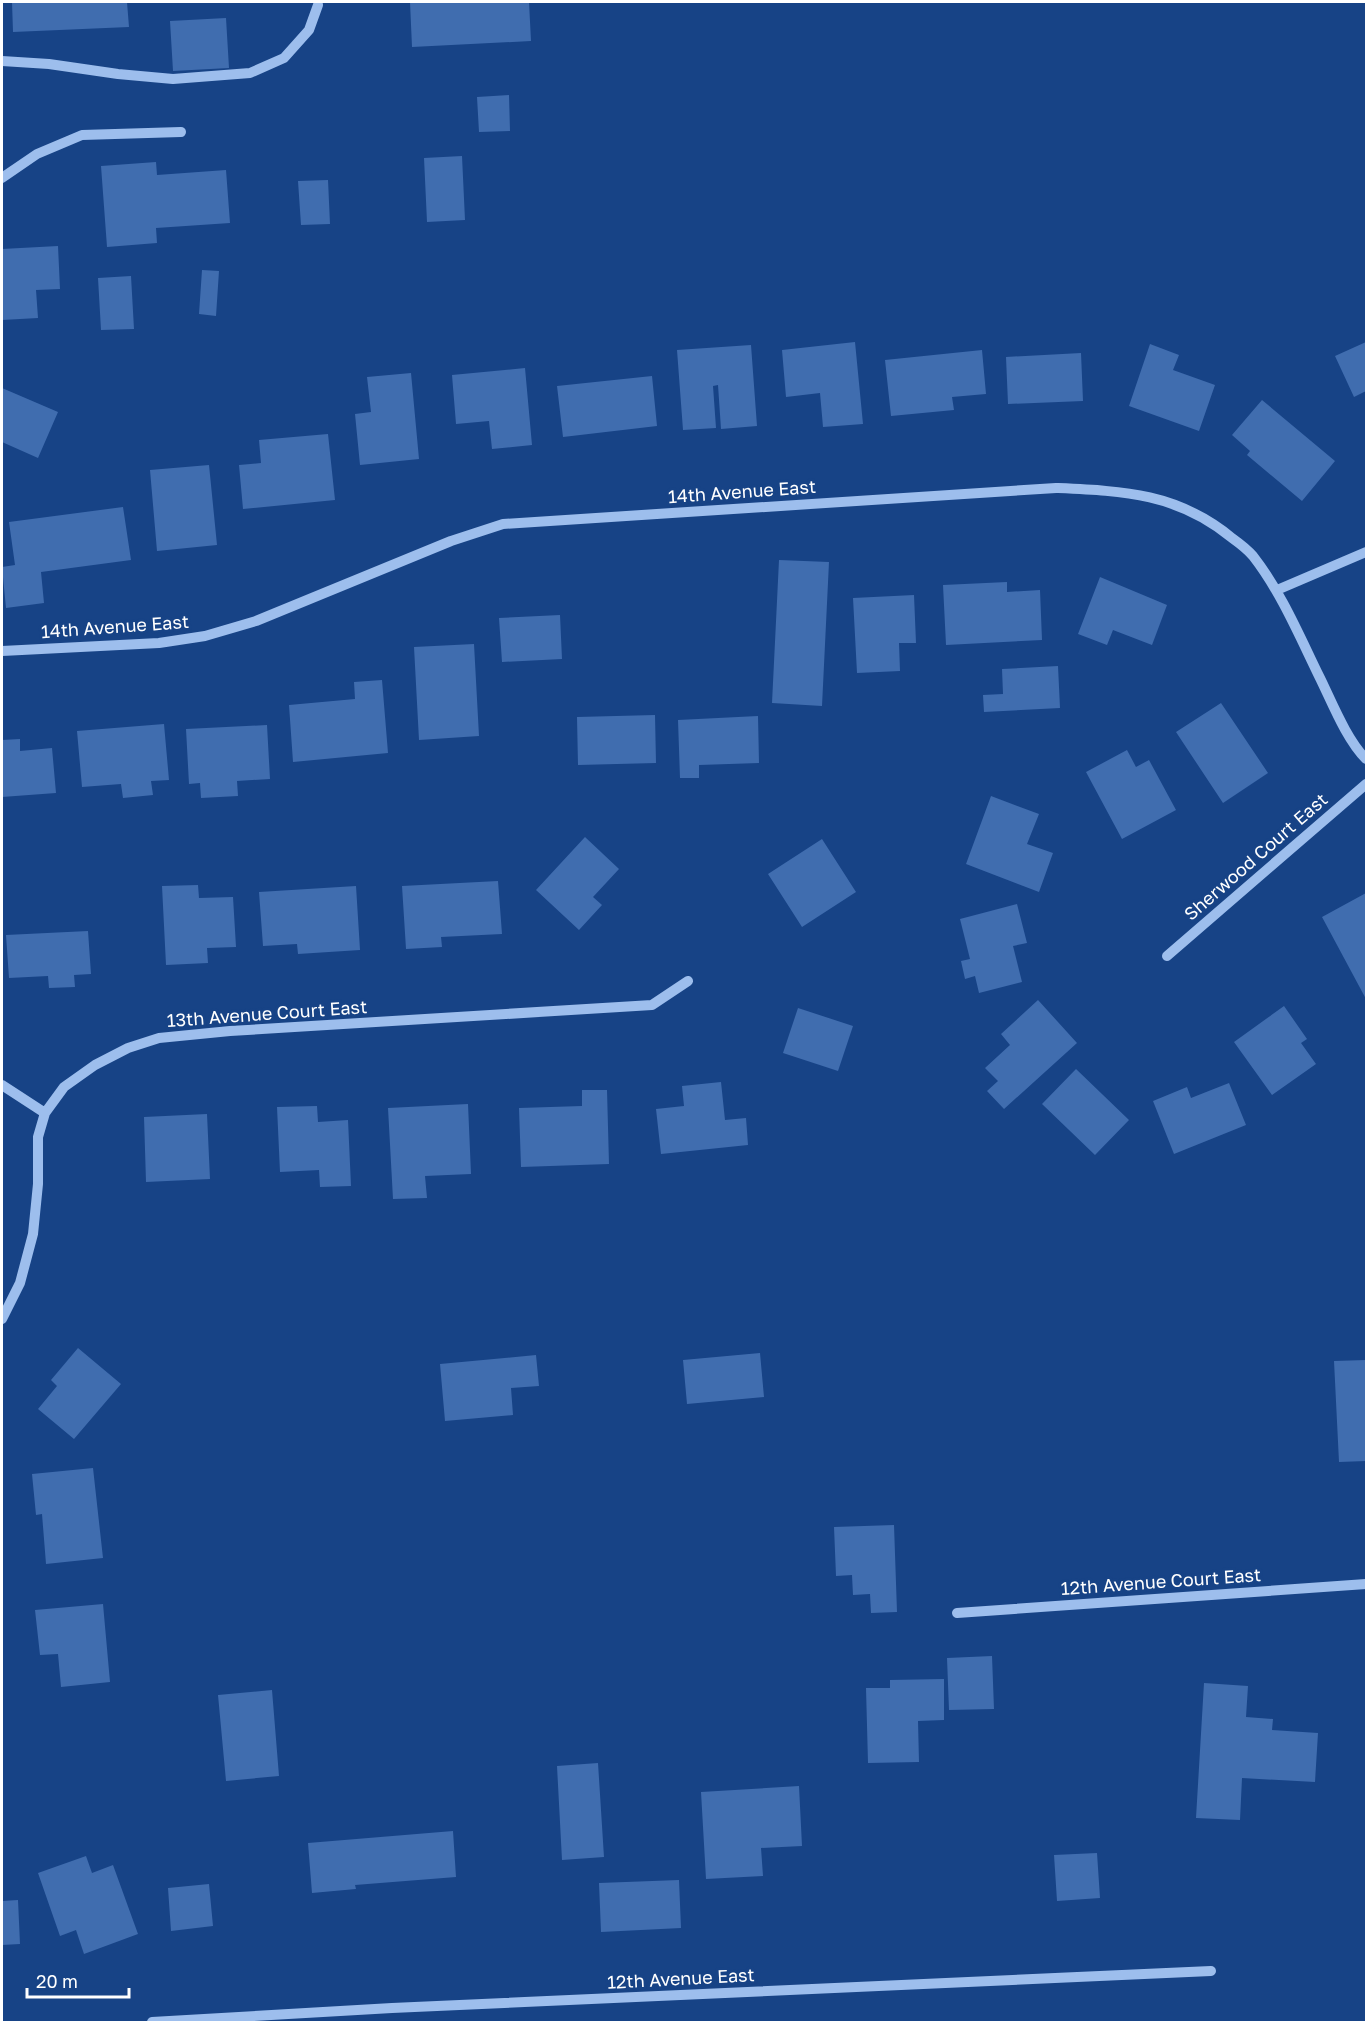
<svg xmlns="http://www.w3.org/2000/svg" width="1368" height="2024" viewBox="0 0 1368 2024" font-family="'Golos Text',sans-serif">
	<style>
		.building { fill: #406daf }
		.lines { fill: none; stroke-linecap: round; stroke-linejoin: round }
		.minor { stroke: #9dbeed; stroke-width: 10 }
		.labels { text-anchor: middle; stroke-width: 6; stroke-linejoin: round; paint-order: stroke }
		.street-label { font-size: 18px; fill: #fff; stroke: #174386 }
	</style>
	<rect width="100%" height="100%" fill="#174386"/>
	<path class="building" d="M12,2H127L129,27L13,32Z
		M410,2H529L531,41L412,47Z
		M226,18L229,68L173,71L170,21Z
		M509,95L510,131L479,132L477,97Z
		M462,156L465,220L427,222L424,158Z
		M156,162L157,175L226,170L230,223L156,228L157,243L107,247L101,166Z
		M328,180L330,224L301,225L298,181Z
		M58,246L60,289L36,290L38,318L2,320V249Z
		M202,270L219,271L216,316L199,314Z
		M131,276L134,329L101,330L98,278Z
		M855,342L863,424L823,427L820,393L786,397L782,350Z
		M1366,342V391L1354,397L1335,356Z
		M1150,344L1179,355L1173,370L1215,385L1199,431L1129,406Z
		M751,345L757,426L721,429L718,385L713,386L716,428L683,430L677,350Z
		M982,350L986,394L952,397L954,410L891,416L885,360Z
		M1081,353L1083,401L1008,404L1006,357Z
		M525,368L532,445L492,449L489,421L456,424L452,375Z
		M411,373L419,459L360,465L355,414L371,412L367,377Z
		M652,376L657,426L563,437L557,386Z
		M2,388L58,412L38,458L2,442Z
		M1262,400L1335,461L1302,501L1247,455L1250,451L1232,435Z
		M328,434L335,500L243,509L239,465L261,463L259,440Z
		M209,465L217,545L157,551L150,470Z
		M123,507L131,560L41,572L44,603L6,608L2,567L15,565L9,522Z
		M779,560L829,562L822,706L772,703Z
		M1100,577L1167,605L1152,645L1113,630L1107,645L1078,634Z
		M1007,582V592L1040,590L1042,640L946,645L943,585Z
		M914,595L916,643H899L900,671L857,673L853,598Z
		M560,615L562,659L502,662L499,618Z
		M474,644L479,736L419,740L414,647Z
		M1058,666L1060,708L984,712L983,695L1003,694L1002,669Z
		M382,680L388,753L293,762L289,705L355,699L354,682Z
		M1221,703L1268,773L1223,803L1176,732Z
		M655,715L656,763L578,765L577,717Z
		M758,716L759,763L699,765V778H680L678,720Z
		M164,724L169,780L151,781L153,795L123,798L121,784L82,787L77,731Z
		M267,725L270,779L237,781L238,796L201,798L200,783L189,784L186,729Z
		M20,739V751L52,748L56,793L2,797V740Z
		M1127,750L1136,767L1149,760L1176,810L1122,839L1086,772Z
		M991,796L1039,814L1027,844L1053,853L1039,892L966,864Z
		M585,837L619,869L593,897L602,905L579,930L536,890Z
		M822,839L856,892L802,927L768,874Z
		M498,881L502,934L441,937L442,947L406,949L402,886Z
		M198,885L199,898L233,897L236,947L207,948L208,963L166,965L162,886Z
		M356,886L360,950L298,954L297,944L263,946L259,892Z
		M1366,893V999L1322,917Z
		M1017,904L1027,943L1013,946L1022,982L979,993L975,976L965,979L961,961L970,959L960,919Z
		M88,931L91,974L74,975L75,987L49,988L48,976L9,978L6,935Z
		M1038,1000L1077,1043L1004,1109L987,1091L998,1081L985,1068L1010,1045L1001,1034Z
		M1284,1006L1307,1039L1301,1043L1316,1064L1272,1095L1234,1042Z
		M798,1008L853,1026L838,1071L783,1053Z
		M1076,1069L1129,1120L1095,1155L1042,1104Z
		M721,1082L725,1120L746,1118L748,1145L661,1154L656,1109L684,1106L682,1086Z
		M1229,1083L1246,1125L1174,1154L1153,1101L1187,1087L1191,1098Z
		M582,1090H607L609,1164L521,1167L519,1108L582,1106Z
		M468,1104L471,1174L425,1176L427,1198L393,1199L388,1108Z
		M317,1106L318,1122L348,1120L351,1186L320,1187L319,1170L280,1172L277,1107Z
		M207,1114L210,1179L146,1182L144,1117Z
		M78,1348L121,1384L74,1439L38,1409L57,1386L51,1380Z
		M760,1353L764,1397L687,1404L683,1360Z
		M536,1355L539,1386L511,1388L513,1415L445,1421L440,1364Z
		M1366,1360V1461L1339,1462L1334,1361Z
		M93,1468L103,1558L46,1564L42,1514L36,1515L32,1474Z
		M894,1525L897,1612L871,1613L870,1594L853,1595L852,1575L836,1576L834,1527Z
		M103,1604L110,1682L61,1687L58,1654L40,1655L35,1610Z
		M992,1656L994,1709L949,1710L947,1658Z
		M944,1679V1720L918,1721L919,1762L868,1763L866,1688H890V1680Z
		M1204,1683L1248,1686L1246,1717L1273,1719L1272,1730L1318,1733L1315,1782L1242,1778L1240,1820L1196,1818Z
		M272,1690L279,1776L226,1781L218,1695Z
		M598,1763L604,1857L562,1860L557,1766Z
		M799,1786L802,1846L761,1848L763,1876L706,1879L701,1792Z
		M453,1831L456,1877L355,1885L356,1889L312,1893L308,1843Z
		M1097,1853L1100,1898L1057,1901L1054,1855Z
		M86,1856L92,1873L113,1865L138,1934L84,1954L76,1930L60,1936L38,1873Z
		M679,1880L681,1928L601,1932L599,1883Z
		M209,1884L213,1926L171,1931L168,1888Z
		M18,1900L20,1944L2,1945V1901Z"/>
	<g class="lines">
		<path class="minor" d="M2,61L49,64L118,74L173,79L250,73L284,58L309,30L318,5
			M2,178L37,154L82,135L181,132
			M1277,590L1366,552
			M2,651L159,643L205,636L256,621L451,541L503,524L1056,488C1123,491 1178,493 1232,538C1239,543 1247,549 1253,556C1281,592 1299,635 1319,676C1332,702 1346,739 1366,759
			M1167,956L1366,784
			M2,1085L45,1113
			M2,1319L20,1283L33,1234L38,1184V1137L45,1113L64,1087L95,1065L128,1048L159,1038L230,1031L652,1005L688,981
			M957,1613L1366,1584
			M152,2022L392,2008L1211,1971"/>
	</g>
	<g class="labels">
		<g class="street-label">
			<text transform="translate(742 492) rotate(-4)" y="6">14th Avenue East</text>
			<text transform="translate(115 627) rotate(-4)" y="6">14th Avenue East</text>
			<text transform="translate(1256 857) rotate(-41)" y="6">Sherwood Court East</text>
			<text transform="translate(267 1014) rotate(-4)" y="6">13th Avenue Court East</text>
			<text transform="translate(1161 1582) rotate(-4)" y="6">12th Avenue Court East</text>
			<text transform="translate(681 1979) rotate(-3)" y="6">12th Avenue East</text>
		</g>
	</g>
	<rect width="1368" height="2024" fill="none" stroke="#ffffff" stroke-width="6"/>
	<path d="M27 1988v9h102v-9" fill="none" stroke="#ffffff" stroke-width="3"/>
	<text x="36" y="1988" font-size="18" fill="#ffffff" stroke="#174386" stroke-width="4.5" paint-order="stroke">20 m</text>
</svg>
